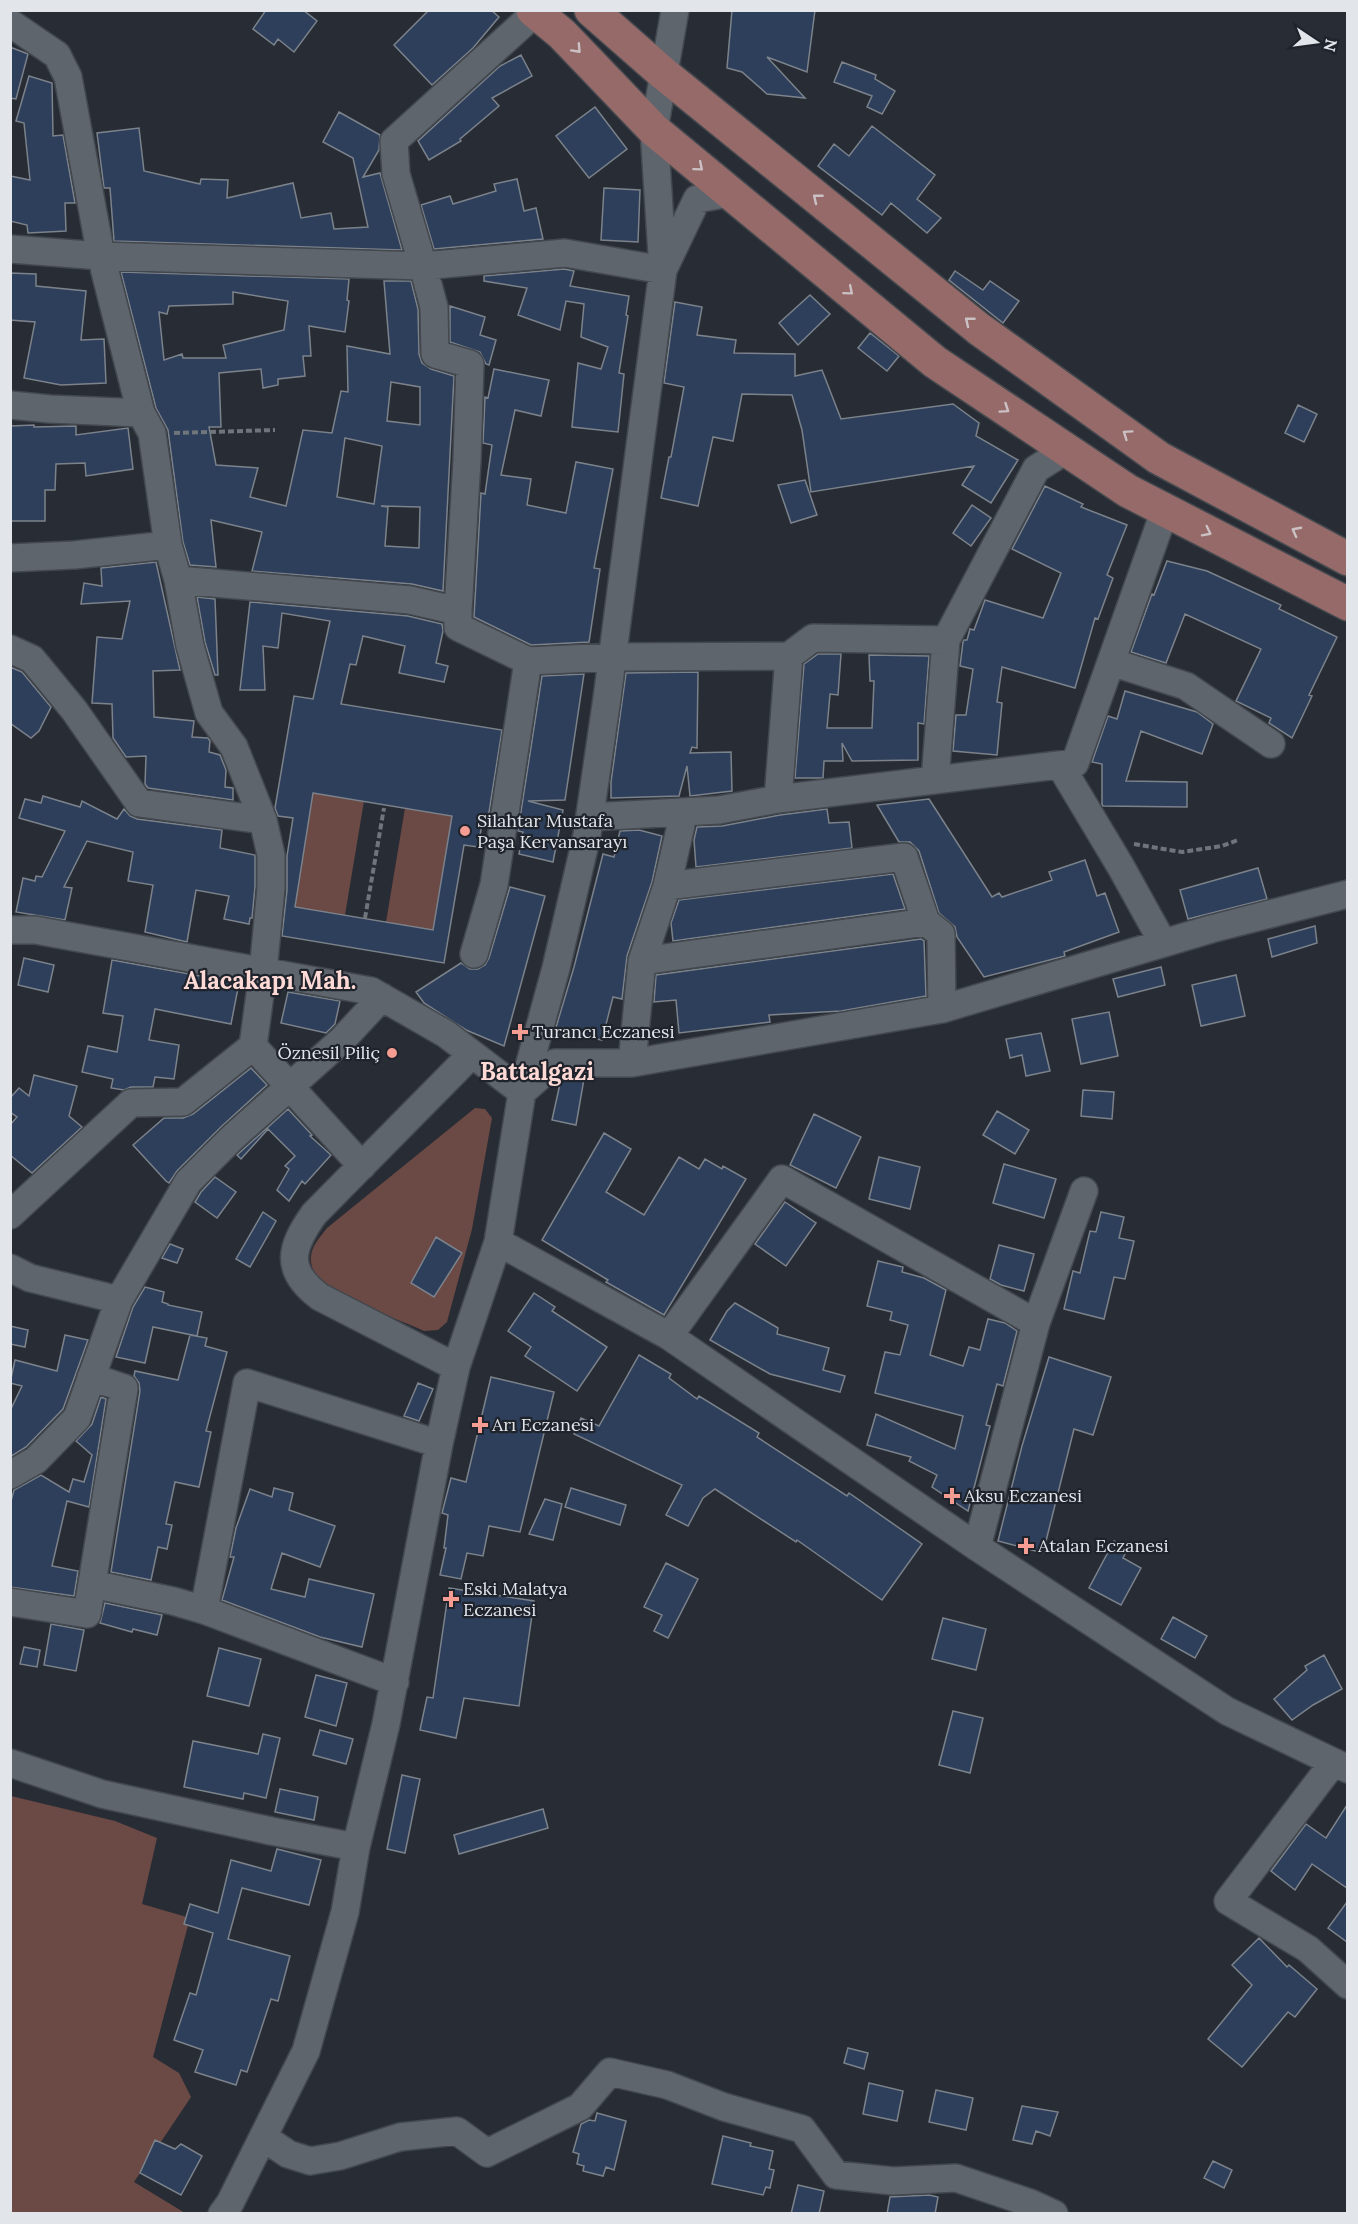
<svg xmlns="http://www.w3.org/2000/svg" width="1358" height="2224" viewBox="0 0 1358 2224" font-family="Lora,serif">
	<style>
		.green { fill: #6b4945 }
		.building { fill: #2d3f5a; stroke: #7c828b; stroke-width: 1.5; fill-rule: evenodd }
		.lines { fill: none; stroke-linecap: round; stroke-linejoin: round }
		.minor-casing { stroke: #43484e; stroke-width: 30 }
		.major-casing { stroke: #43484e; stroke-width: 36 }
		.path { stroke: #70757c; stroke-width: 4; stroke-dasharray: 6 3; stroke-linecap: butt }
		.minor { stroke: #5f656d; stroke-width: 27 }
		.major { stroke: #956a69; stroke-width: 33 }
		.oneway { stroke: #cbc1c4 }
		.poi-dot { fill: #f59c93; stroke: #1f232b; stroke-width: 2 }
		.labels { text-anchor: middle; stroke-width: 4.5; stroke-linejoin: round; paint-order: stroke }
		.poi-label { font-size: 18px; fill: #e2e6eb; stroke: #1f232b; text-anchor: start }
		.district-label { font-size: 24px; font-weight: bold; fill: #fedad6; stroke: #1f232b }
	</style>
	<rect width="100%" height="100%" fill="#282d35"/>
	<path class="green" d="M313,793L364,801L345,915L295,907Z
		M405,808L452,816L433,930L386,922Z
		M475,1108L485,1109L492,1118L472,1229L447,1322L438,1330L424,1331C393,1317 343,1300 319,1278C313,1273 310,1263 311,1256C312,1245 321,1236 327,1228Z
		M11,1796L115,1821L157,1838L142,1904L190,1918L153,2057L179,2073L191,2097L134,2182L185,2213L11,2214Z"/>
	<path class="building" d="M266,10H303L317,21L294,52L278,39L274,45L253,29Z
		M429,10H491L499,17L473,48L432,85L394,45Z
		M732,10H815L807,72L767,57L805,98L767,94L742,72L727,68Z
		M10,47L28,54L16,99L10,98Z
		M521,55L532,76L492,98L499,106L460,139L461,141L429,160L418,141L500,66Z
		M842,62L876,75L875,79L895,91L882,114L867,107L872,96L834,82Z
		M29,76L52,83L53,136L63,135L75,203H65L66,231L28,233L27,225L10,221V176L30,180L24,123L16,121Z
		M595,107L627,149L589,178L556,136Z
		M339,112L380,135L379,150L363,177L380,173L402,250L114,241L110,188H104L97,133L139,128L144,171L200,184L201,179L228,180L227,198L293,183L301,218L331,213L334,229L368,227L353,158L323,142Z
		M872,126L935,175L917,199L941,218L927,233L891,203L882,215L818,166L834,144L849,156Z
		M517,179L524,211L536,208L543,239L434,249L421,205L450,196L453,204L496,191L494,184Z
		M604,188L640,190L638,242L601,240Z
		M564,269L574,271L570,286L629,296L626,315L628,316L619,373L624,374L618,432L572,427L578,363L601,369L608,347L581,337L584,304L566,301L560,330L518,315L527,288L484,281V276Z
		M955,271L983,290L990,281L1019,301L1003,323L949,280Z
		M121,272L349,279L347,300L349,301L345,332L309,326L311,356H303L305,376L278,379V385L263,388L261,369L219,373L221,427H209L216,465L258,468L250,497L286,506L303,430L332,433L341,391L348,392L347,346L390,354L384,281H411L418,309L419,354L422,363L431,369L454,376L443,591L412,584L252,571L262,532L211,520L216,567L190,565L183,542L168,430L156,408ZM233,292L288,301L284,330L223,345L226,358H183L182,354L164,360L159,312L167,314L169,306L233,304ZM391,382L420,387V425L387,421ZM345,438L382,446L374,504L337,497ZM381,506L420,507L419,548L385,546L388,507Z
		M10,273L36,274V286L86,291L81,340L104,339L106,383L61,385L24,378L35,322L10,320Z
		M810,295L830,314L798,345L779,323Z
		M675,302L702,307L697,335L736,340L734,353L795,354V376L822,370L841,419L953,404L979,423L976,436L1018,460L991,503L962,485L974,466L811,492L802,430L792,395L742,394L733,441L713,437L698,506L661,498L669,457H671L684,387L664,383Z
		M450,306L485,317L480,335L496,340L489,365L486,364L480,352L450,342Z
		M870,333L899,356L887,371L858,348Z
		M494,369L549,380L541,416L515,410L501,475L531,479L527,505L566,513L576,462L613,469L594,568L600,569L589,642L531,645L474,617L481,493L485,494L492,445L483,443L485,397L488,398Z
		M1298,405L1317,414L1304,442L1285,433Z
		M34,425V427L76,426V435L128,428L133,469L86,476L85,463L56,464L55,490H45V521H10V426Z
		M805,480L817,515L791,523L778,485Z
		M1045,486L1083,504L1081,507L1127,525L1107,575L1113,578L1098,619L1095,618L1075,688L1002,667L997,702L1002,703L997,755L953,751L956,715H966L973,669L960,666L963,642L964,640H967L970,629L974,630L985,600L1043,618L1061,573L1012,549Z
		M972,505L991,518L971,546L953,533Z
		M1167,561L1207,571L1281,605L1279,609L1337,637L1309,695L1312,696L1292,738L1269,723L1271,718L1236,701L1261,649L1185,614L1166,663L1131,652L1152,594L1154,595Z
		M156,562L180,670L153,671L154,717L194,721L192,737L208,738L210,741L209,752L220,755L226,770L225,787L233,788V800L148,788L145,784L146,756L126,757L113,738L112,704L92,703L97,637L122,639L130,601L81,604L84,583L102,586L101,568Z
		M197,597L215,599L218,675H215L205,642Z
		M250,602L408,616L442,624L443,631L436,663L448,666L444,682L399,673L405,646L363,636L356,665L350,664L341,704L502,730L487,825L482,824L478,847L464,845L444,963L282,936L287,890V856L293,818L278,816L275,808L294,696L313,699L330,621L282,613L278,648L263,646L265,690H240ZM313,793L452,816L433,930L295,907Z
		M818,654H841L838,695L830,694L827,728H872L874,681H870L869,655L929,656L924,724L918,723V760L852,761L842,743L843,761H824L823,778H795L804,664Z
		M10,667L22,672L51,707L39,731L31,738L10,723Z
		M698,672L697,748L692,747L690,753L731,752L732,791L690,796L687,766L679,796L611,798V782L626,673Z
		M584,674L565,800L528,801L563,810L553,862L519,854L523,832L518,831L542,676Z
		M1125,691L1197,712L1213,724L1202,754L1141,731L1126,781L1187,782V807L1103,806L1102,804V764L1092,762L1108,716L1117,719Z
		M43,796L80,807L82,801L117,819L124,809L130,816L137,819L222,830L220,848L255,855V887L252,918H250L249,924L224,919L229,896L196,890L187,942L145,932L153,885L128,881L133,852L87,841L64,887L72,888L65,920L16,912L23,878L35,881L36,876L42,877L65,831L19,818L25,799L41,803Z
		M929,799L992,897L999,893L1002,897L1052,880L1049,872L1085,860L1097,896L1105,893L1119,932L1064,952L1065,956L984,977L957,937L955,927L939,913L919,851L910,842H899L877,805Z
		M827,809L829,823L849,822L852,848L696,867L694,840L697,827L722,826L780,815Z
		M639,830L662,836L652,882L627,956L622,999L613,997L602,1040L573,1034L572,1039L554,1034L574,967L603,854L614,857L620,831Z
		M1258,868L1267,899L1188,919L1180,890Z
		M893,874L905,909L673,941L671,923L679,900Z
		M510,887L545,896L504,1046L466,1030L424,1003L416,992L461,963L470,969H478L485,965L489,958Z
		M1315,926L1317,943L1272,957L1268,939Z
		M921,939L924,941L926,996L841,1011L769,1015L770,1022L679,1033L676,1000L654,1002L656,975Z
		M24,958L54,965L48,992L18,985Z
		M112,960L239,983L231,1024L155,1009L149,1040L179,1045L174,1079L155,1077L153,1087H131L124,1090L111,1088L113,1079L82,1072L88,1046L117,1052L123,1016L103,1013Z
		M1161,967L1165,985L1118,997L1113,979Z
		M1236,975L1245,1016L1201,1026L1192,985Z
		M288,992L340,1001L335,1024L326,1033L281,1023Z
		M1109,1012L1118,1056L1081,1064L1072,1019Z
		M1041,1033L1050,1071L1026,1076L1022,1055L1010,1058L1006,1039Z
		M251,1068L267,1085L222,1126L177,1171L169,1183L166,1181L133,1145L164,1118H183L193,1114Z
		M34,1075L77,1086L69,1116L82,1127L32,1173L10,1155V1125L17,1117L10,1112V1098L19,1088L29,1096Z
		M561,1079H584L576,1125L552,1120Z
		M1083,1090L1114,1092L1112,1119L1081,1116Z
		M288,1109L312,1135L310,1136L331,1155L305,1184L302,1181L289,1201L277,1190L289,1169L285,1166L295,1156L268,1129L241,1159L237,1155Z
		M997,1111L1029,1130L1015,1154L983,1135Z
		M814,1114L861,1137L836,1188L790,1165Z
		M604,1133L631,1149L606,1192L644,1215L679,1157L699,1169L705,1159L722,1169L723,1166L746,1179L664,1315L606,1282L608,1280L542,1240Z
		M879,1157L920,1167L910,1209L869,1199Z
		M1004,1164L1056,1179L1044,1218L993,1203Z
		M215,1177L236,1192L217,1218L195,1202L201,1192Z
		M785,1202L816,1223L786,1266L755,1244Z
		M263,1212L276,1221L250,1267L236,1259Z
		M1101,1212L1124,1217L1119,1238L1134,1241L1125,1279L1114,1277L1104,1319L1064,1309L1073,1271L1080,1273L1090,1231L1096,1232Z
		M436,1237L462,1253L434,1297L411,1283Z
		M170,1244L183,1249L177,1263L162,1258Z
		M999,1245L1034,1254L1024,1291L1001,1285L990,1279Z
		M878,1261L903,1267L902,1272L924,1278L946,1290L930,1355L963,1366L969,1347L980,1350L988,1319L1005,1323L1017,1331L1003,1386L997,1384L986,1425L990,1426L968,1511L932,1487L937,1475L909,1461L911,1457L867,1445L876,1414L955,1449L963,1416L875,1393L885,1352L900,1355L908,1325L890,1320L892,1312L867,1306Z
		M145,1287L164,1292L162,1302L168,1304V1305L202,1312L197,1336L153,1327L145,1363L116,1357L133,1307Z
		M534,1293L555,1307L552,1311L607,1347L577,1391L525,1356L531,1347L508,1331Z
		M735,1303L778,1328L777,1334L829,1348L823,1370L845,1376L840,1392L770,1374L710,1340L727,1311Z
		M10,1326L28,1330L25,1347L10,1344Z
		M65,1335L88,1340L63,1409L26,1447L10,1457V1411L22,1386L10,1383L15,1360L57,1371Z
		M190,1335L207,1338L205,1346L227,1352L206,1431L211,1432L199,1487L175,1482L166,1524L172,1525L167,1549L158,1547L151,1580L111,1572L140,1391L139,1383L134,1376L135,1371L178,1380Z
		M639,1355L671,1374L669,1378L697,1399L699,1396L759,1433L757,1437L847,1496L849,1493L922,1544L882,1600L797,1540L796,1542L715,1489L703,1498L688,1526L666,1515L682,1485L574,1434L581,1418L599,1426Z
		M1049,1357L1111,1377L1093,1435L1074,1429L1043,1553L998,1541L1022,1446Z
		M491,1377L554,1392L520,1532L489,1526L483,1556L467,1553L461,1579L440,1575L446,1548H444L448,1515L442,1513L451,1478L466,1482Z
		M418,1383L433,1389L419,1421L404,1416Z
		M101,1397L106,1399L89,1507L67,1501L52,1566L78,1571L74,1596L10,1587V1505L14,1490L41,1475L69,1492L73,1479L84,1482L92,1455L76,1441L92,1424Z
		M274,1488L293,1493L289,1510L335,1526L320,1567L282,1553L271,1589L305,1597L309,1579L374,1594L362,1647L320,1637L222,1600L234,1557H230L236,1528L250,1489L272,1497Z
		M571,1488L626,1505L620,1525L565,1507Z
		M545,1499L562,1504L553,1540L529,1534Z
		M1114,1541L1128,1548L1123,1558L1141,1568L1121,1605L1089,1588Z
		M666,1563L698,1579L668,1638L654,1631L662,1615L644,1607Z
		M449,1588L534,1601L519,1706L464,1698L456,1738L420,1730L427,1697L433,1698Z
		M105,1603L162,1615L157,1635L133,1629L132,1632L100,1623Z
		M1173,1617L1207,1636L1195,1658L1161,1639Z
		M943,1618L986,1629L976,1670L932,1659Z
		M51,1624L84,1630L76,1671L44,1665Z
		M24,1647L40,1650L37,1667L20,1664Z
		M219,1648L261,1659L249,1706L207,1696Z
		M1324,1655L1342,1689L1313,1705L1292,1720L1274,1699L1307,1670L1305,1666Z
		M316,1675L347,1683L336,1726L305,1717Z
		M953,1711L983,1718L970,1773L939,1765Z
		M320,1730L353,1739L346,1764L313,1755Z
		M263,1734L280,1738L266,1798L244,1793L243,1799L184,1787L193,1741L258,1754Z
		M402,1775L420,1779L405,1853L387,1849Z
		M280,1789L318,1797L314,1820L275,1812Z
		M1347,1805V1888L1312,1864L1295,1890L1271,1871L1306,1824L1326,1838Z
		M543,1809L548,1828L459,1854L454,1835Z
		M277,1849L321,1860L309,1905L242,1888L228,1939L290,1956L278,2001L271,1999L247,2072L241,2070L236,2085L195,2072L203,2050L174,2040L190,1993L196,1995L213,1933L184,1924L190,1904L218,1913L231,1860L271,1871Z
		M1347,1902V1942L1328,1928Z
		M1259,1938L1287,1967L1289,1965L1317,1989L1295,2017L1288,2012L1242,2067L1208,2039L1252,1985L1232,1965Z
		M848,2048L868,2053L864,2069L844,2063Z
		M869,2083L903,2091L897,2121L863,2114Z
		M936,2090L973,2098L966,2130L929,2122Z
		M1022,2106L1058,2112L1050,2136L1036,2131L1032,2144L1013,2140Z
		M597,2113L626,2121L614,2170L606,2167L603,2176L583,2171L584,2166L577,2164L579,2154L573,2152L581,2124L589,2120L595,2121Z
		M723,2136L751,2143L750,2146L773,2151L769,2169L774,2170L770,2188L766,2187L763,2195L712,2184Z
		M155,2140L175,2149L181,2144L202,2156L181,2195L140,2173Z
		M1213,2161L1232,2170L1224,2188L1204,2178Z
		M798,2185L824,2191L819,2214H791Z
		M929,2195L938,2197L935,2214H887L890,2197Z"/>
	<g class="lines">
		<defs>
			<path id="minor" d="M10,23L57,55L68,77L101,256L141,413
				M10,249L101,256L423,266L396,174L394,141L536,12
				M10,405L50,409L141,413L152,433L168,545L178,580L190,646L209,713L234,747L263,820L271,855V888L263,972L253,1046L362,1166
				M10,558L74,555L168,545
				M178,580L410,600L458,611L467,460L470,364L435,354L434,307L423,266L565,253L663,270L697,199L730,193
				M458,611V627L528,661L613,657L789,656L778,799
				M10,649L32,659L74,710L139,803L263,820
				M789,656L813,638L946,640
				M1111,662L1186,686L1271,744
				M1060,765L1121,867L1163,943
				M935,780L946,640L1036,469L1066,450
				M590,817L719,810L778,799L1075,763L1165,510
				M926,922L941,934L942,1009
				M10,930H35L371,991L446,1034L522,1092L555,1063H632L942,1009L1211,929L1348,894
				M474,954L494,885L528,661
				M642,961L667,886
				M632,1063L642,961L926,922L904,857L667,886L684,812
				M10,1215L131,1103L183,1102L253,1046
				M498,1242L669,1336L977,1547L1227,1711L1348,1769
				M10,1268L30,1278L119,1300L77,1418L36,1460L10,1475
				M119,1300L188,1182L233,1137L342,1040L382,997
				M1036,1323L1084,1191
				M669,1336L782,1179L1036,1323L977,1547
				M456,1367L320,1297C284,1270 290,1248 314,1214L471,1055
				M92,1584L173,1601L204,1610
				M10,1602L87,1614L124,1388L91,1377
				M395,1682L204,1610L247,1383L439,1444
				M10,1763L102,1794L271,1831L356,1847
				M1333,1763L1228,1901L1308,1949L1348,1985
				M263,2137L288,2154L310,2161L340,2156L400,2137L457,2131L487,2153L580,2107L610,2072L667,2085L724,2107L802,2129L836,2175L893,2181L956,2178L1030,2203L1054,2214
				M222,2214L230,2203L306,2051L345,1912L356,1847L386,1724L439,1444L456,1367L498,1242L522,1092L556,968L587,835L607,698L663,270L654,130L675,10"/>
			<path id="major" d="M533,10L562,34L654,130L935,362L1128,491L1348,604
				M591,10L664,74L979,329L1159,458L1348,559"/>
		</defs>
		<use href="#minor" class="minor-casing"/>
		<use href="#major" class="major-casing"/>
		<path class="path" d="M174,433L275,430
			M1134,844L1182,852L1222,846L1238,840
			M365,918L384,808"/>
		<use href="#minor" class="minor"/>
		<use href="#major" class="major"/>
	</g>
	<defs><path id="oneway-chevron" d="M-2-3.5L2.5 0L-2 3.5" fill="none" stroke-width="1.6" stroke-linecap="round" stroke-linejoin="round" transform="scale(1.5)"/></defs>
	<g class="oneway">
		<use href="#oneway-chevron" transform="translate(577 49) rotate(47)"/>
		<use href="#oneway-chevron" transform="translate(699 167) rotate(40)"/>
		<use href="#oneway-chevron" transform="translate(817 198) rotate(-141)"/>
		<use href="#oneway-chevron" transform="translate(849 291) rotate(40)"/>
		<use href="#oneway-chevron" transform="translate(969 321) rotate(-141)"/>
		<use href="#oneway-chevron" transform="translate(1005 409) rotate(34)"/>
		<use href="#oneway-chevron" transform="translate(1127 434) rotate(-145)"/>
		<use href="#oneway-chevron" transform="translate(1296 531) rotate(-152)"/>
		<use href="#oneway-chevron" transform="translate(1207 532) rotate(27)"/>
	</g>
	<g class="poi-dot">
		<circle cx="465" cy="831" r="6"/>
		<path d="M517 1023h6v6h6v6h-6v6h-6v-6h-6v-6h6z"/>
		<circle cx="392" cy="1053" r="6"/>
		<path d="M477 1416h6v6h6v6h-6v6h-6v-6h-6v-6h6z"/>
		<path d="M949 1487h6v6h6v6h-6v6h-6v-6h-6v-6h6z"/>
		<path d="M1023 1537h6v6h6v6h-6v6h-6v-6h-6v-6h6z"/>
		<path d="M448 1590h6v6h6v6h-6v6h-6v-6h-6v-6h6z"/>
	</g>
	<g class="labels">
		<g class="poi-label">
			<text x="477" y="827">Silahtar Mustafa<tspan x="477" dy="21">Paşa Kervansarayı</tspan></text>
			<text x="532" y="1038">Turancı Eczanesi</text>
			<text x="380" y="1059" text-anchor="end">Öznesil Piliç</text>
			<text x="492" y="1431">Arı Eczanesi</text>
			<text x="964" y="1502">Aksu Eczanesi</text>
			<text x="1038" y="1552">Atalan Eczanesi</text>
			<text x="463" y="1595">Eski Malatya<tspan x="463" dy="21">Eczanesi</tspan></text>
		</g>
		<g class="district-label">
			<text x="270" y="989">Alacakapı Mah.</text>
			<text x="537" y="1080">Battalgazi</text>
		</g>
	</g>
	<rect width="1358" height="2224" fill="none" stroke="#e2e6eb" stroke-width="24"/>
	<g transform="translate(1316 42) rotate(103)" stroke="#1f232b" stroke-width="4.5" paint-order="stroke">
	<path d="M0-4.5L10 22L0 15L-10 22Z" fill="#e2e6eb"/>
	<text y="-9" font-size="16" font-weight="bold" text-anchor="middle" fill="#e2e6eb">N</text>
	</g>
</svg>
